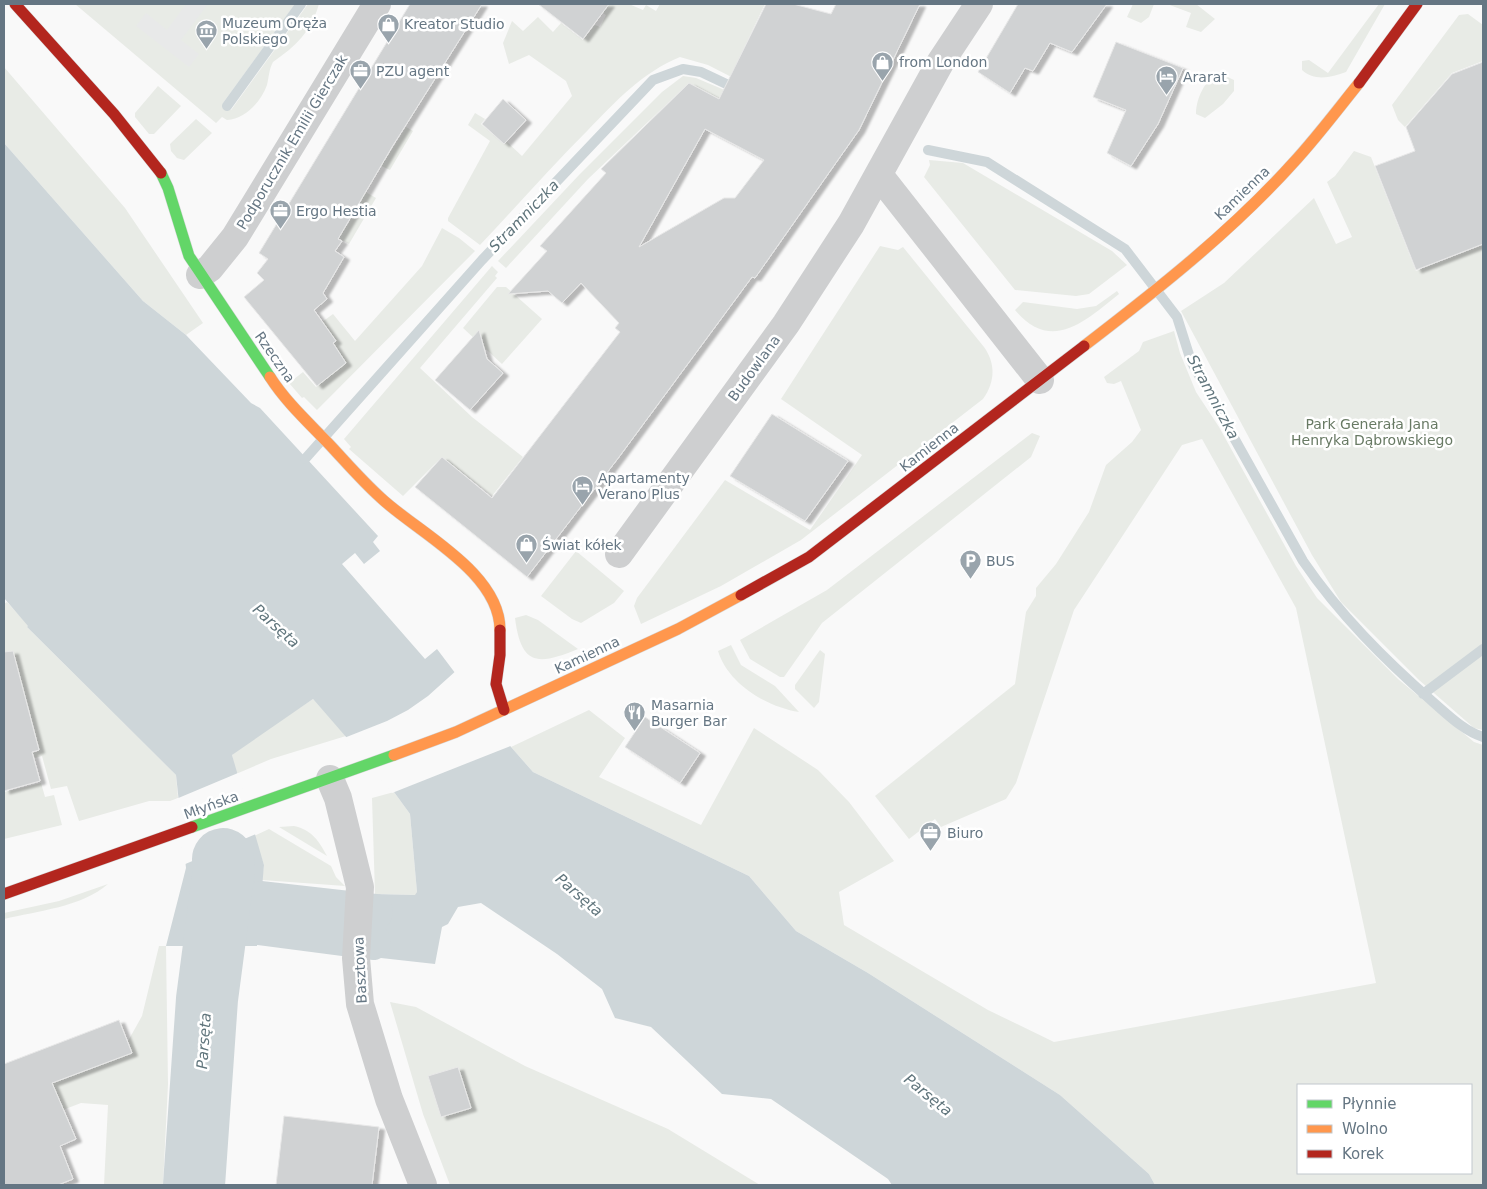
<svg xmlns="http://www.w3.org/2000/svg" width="1487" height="1189" viewBox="0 0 1487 1189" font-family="'DejaVu Sans',sans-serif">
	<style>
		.built { fill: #e8e9e9 }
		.green { fill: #e8ebe6; fill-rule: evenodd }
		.water { fill: #ced6d9 }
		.pier { fill: #f9f9f9 }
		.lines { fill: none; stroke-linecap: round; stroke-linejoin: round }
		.stream { stroke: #ced6d9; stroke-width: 10 }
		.canal { stroke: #ced6d9; stroke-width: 36 }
		.river { stroke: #ced6d9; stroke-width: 62 }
		.building { fill: #d0d2d3; stroke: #e8e8e8; fill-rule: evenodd; filter: url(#shadow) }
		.fast-casing { stroke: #d5d6d7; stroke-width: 12 }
		.slow-casing { stroke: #d5d6d7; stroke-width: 12 }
		.jam-casing { stroke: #d5d6d7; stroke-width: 12 }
		.street { stroke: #cecfd0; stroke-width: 28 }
		.fast { stroke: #63d668; stroke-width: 11 }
		.slow { stroke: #ff974d; stroke-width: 11 }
		.jam { stroke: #b3261e; stroke-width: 11 }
		.labels { text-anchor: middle; stroke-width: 5; stroke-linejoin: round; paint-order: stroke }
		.poi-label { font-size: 14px; fill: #657683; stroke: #fff; text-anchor: start }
		.street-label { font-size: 14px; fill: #657683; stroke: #fff }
		.park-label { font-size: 14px; fill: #687a64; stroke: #fff }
		.water-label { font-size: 15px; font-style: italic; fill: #60757c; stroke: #fff }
	</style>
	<defs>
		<filter id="shadow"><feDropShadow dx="5.5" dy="3" stdDeviation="1" flood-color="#0004"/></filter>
	</defs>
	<rect width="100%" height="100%" fill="#f9f9f9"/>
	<path class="built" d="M97,4H288L219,97Z"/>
	<path class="green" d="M75,4H186L167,30L146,13L136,26L189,67L199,54L181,40L208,4H295L223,103L231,110L308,4H319C311,32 296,46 273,62C269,69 269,77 267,85C261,102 245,119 227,120L222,117L216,123Z
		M601,4H629L643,10L646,5L656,11L660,4H765L736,65L747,85L708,65L680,57C643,72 616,101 588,130C551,167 516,207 480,245L448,221V218L490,141L468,125L475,113L485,119L481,124L504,144L507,142L522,156L572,96L566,81L529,55L509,64L503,43L512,21L523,31L538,17L553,32L561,23L583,40L595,25L600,27L606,15L598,10Z
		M1133,4H1154L1149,17L1141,23L1127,17Z
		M1167,4H1196L1215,19L1201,32L1186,27L1191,13Z
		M1379,4H1385L1346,72C1332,77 1315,82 1302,70V61L1309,60L1328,73Z
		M1468,14L1483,25V61L1452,73L1405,127L1398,120L1392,105L1459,15Z
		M4,67L125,208L203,323L186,335L143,301L4,143Z
		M1219,73L1234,80V91L1223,104L1205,118L1196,114C1196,99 1205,79 1219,73Z
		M683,76L696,78L746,99L741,111L689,83L588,179L506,268L498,261L579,175L662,92Z
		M158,86L181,106L154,134H149L135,117V113Z
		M196,119L212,133L184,160L177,158L171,151L170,144Z
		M406,127L413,131L390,170L377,164L386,159Z
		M1354,151L1371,157L1416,271L1483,245V730L1474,728L1419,680L1341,602L1312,555L1181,311L1224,283L1314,198L1336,244L1352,237L1327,182L1335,176Z
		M929,160L963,163L1112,251L1127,265L1089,294L1076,296L1015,290L924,177L930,165Z
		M362,190L376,198L349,244L335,236L340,228L347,226L362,200Z
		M442,228L459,238L475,251L317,410L304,397L302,398L289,383L303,372L316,387L346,363L333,343L336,341L322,322L333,314L355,341L422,266Z
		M880,246L898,250L903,247L984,347C996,364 995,382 983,399L801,540L721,586L641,624L634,606L637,598L725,480L810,530L862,455L781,399Z
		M492,266L498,272L495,276L497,278L420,368L472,417L523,457L492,496L442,457L403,496L349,449L351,447L344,439Z
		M497,287H506L542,319L502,364L463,328Z
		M1117,291L1119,294C1086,320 1052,354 1015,310L1023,302L1077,309L1096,306Z
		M1174,331L1180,353L1196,392L1219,427L1296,566L1317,598L1398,679L1474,742L1483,745V1185H1155L1149,1174L1060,1095L868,973L796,931L749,876L533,772L511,747L589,710L625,738L599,777L701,825L754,728L818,770L849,802L894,861L839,892L844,925L988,1010L1054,1042L1376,983L1296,608L1202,439L1182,445L1074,610L1016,783L1006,799L941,827L935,819L909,839L875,796L1015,684L1026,612L1036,596V588L1056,564L1089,512L1106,465L1132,442L1141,430L1121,381L1114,384L1107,383L1104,377L1139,351L1143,342ZM1298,1085H1471V1173H1298Z
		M1032,433L1040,436L1031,457L822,623L784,677H780L750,659L740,640L827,590Z
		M576,551L624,591L614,603L581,623L572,619L541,596Z
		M7,602L29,626L27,627L176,775L178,798L170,801H149L79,821L67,786L51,789L42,756L35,758L33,753L39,751L29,709L4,671V604Z
		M526,615L538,620L578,649C539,665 521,667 515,618Z
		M731,645L741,665L775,686L799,712C767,707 728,684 718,651Z
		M820,650L825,654L819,702L814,708L795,689V685Z
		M313,699L346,736L271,759L236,774L232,755L236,750Z
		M41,783L45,797L54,795L62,825L4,839V792Z
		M394,792L410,814L417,892L416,895L375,894L372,798Z
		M294,826C312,830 319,841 327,856L279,827Z
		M269,829L331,866L336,877L345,886L262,880L264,865L254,836Z
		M108,884C82,907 37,911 4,919V913L59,901Z
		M159,946H166L168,1084L163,1185H104L108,1105L81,1103L34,1121L26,1101L4,1111V1102L132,1053L128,1041L142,1016Z
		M390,1002L416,1007L525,1066L668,1129L760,1185H450L423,1114Z"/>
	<path class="water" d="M4,143L143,301L186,335L251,403L260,408L378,536L373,542L380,551L364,564L355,553L342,564L425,659L437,649L511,747L533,772L749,876L796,931L868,973L1060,1095L1149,1174L1155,1185H892L888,1179L771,1099L722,1094L651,1027L615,1018L602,989L557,954L481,903L458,907L448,924L442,927L435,964L372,957L375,894L415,895L417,892L410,814L394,792L313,699L232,755L264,865L257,946H166L186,868L176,775L27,627L28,626L4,598Z"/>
	<path class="pier" d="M458,669L513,745L392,793L344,738L387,721L408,710L428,696Z
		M238,773L256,834L183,865L176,799Z"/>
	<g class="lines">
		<path class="stream" d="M227,106L301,4
			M928,150L987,162L1125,249L1177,317L1191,361L1303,561C1340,615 1384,659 1433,702C1448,715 1464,731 1483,737
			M305,459L482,260L653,80L683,69L701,72L739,90
			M1423,694L1483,649"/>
		<path class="canal" d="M260,899L375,912
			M258,927L373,942"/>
		<path class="river" d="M194,1185L207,999L224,870L223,859"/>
	</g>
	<path class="building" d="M410,4H482L392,147L338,239L342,241L335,251L344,257L323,293L327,299L314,310L336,341L333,343L346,363L317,386L244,297L264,280L257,273L268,259L259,253Z
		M538,4H609L583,39Z
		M766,4H793L831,14L836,4H920L859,130L755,278L752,277L619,457L527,577L415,487L442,457L492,498L620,332L615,328L619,323L581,283L562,303L548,291L508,294L547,251L540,246L606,173L601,169L689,83L719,99ZM705,129L764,160L735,198H724L639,247Z
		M1018,4H1107L1072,52L1050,43L1033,71L1025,68L1010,93L978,72Z
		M1116,42L1183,68L1158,124L1131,166L1107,153L1126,110L1093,97Z
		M1483,62V244L1416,270L1375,166L1415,151L1406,127L1452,74Z
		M503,99L526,120L504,144L482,124Z
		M479,330L487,359L503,373L470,410L435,380Z
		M772,414L848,461L805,521L730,476Z
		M13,651L39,750L32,752L40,781L4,791V652Z
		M645,717L700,753L680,783L625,747Z
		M119,1020L132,1053L52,1083L76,1139L60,1146L73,1179L58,1185H4V1064Z
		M458,1067L471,1108L441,1117L428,1076Z
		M284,1116L379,1127L372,1185H276Z"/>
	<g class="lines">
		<defs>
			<path id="fast" d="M161,173L168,188L189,256L270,377
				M192,827L394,755"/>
			<path id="slow" d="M1084,346C1157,290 1232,231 1294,162C1317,137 1338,109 1359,83
				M270,377C286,402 308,422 328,443C345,461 362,481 381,498C417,532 500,572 500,630
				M394,755L456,732L678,629L741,595"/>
			<path id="jam" d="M15,4L114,114L161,173
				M1359,83L1417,4
				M741,595L809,557L1084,346
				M500,630V655L496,684L504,710
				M4,894L192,827"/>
		</defs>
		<use href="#fast" class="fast-casing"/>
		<use href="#slow" class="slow-casing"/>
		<use href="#jam" class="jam-casing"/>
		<path class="street" d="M879,175L1040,380
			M200,275L210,268L235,237L377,4
			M619,554L786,324L851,224L940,63L979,4
			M330,779L338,798L360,887L356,958L360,1004L389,1099L423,1185"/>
		<use href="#fast" class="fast"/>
		<use href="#slow" class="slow"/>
		<use href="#jam" class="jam"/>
	</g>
	<defs>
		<symbol id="shop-pin" viewBox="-11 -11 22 30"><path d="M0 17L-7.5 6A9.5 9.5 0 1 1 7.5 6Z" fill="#99a4ac" stroke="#fff"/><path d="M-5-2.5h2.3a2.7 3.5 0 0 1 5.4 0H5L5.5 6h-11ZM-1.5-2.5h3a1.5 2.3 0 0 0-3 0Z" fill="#fff"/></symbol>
		<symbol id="museum-pin" viewBox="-11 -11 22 30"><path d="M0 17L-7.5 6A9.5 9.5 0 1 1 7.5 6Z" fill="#99a4ac" stroke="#fff"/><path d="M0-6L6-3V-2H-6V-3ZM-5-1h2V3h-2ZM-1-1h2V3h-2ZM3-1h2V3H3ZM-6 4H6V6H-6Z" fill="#fff"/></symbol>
		<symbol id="office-pin" viewBox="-11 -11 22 30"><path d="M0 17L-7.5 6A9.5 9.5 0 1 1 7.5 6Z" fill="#99a4ac" stroke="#fff"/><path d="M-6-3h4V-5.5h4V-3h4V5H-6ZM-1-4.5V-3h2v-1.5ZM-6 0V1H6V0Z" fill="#fff"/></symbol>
		<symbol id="hotel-pin" viewBox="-11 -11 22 30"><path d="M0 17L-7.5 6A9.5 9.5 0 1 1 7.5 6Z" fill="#99a4ac" stroke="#fff"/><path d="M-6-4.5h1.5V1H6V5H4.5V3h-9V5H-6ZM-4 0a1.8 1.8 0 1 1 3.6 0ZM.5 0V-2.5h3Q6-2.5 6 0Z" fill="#fff"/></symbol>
		<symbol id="parking-pin" viewBox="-11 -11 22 30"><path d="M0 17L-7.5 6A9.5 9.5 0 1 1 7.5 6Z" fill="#99a4ac" stroke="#fff"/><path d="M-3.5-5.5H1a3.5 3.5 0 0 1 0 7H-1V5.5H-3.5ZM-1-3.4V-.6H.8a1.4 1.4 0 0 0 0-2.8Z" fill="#fff"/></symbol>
		<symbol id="restaurant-pin" viewBox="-11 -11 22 30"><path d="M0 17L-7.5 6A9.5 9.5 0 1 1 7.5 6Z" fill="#99a4ac" stroke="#fff"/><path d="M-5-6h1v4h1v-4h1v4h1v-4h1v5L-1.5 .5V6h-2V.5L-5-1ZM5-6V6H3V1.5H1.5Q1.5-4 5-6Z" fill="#fff"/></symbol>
	</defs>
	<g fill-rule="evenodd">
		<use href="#shop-pin" x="376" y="12" width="25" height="34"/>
		<use href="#museum-pin" x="194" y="18" width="25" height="34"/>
		<use href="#shop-pin" x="870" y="50" width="25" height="34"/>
		<use href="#office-pin" x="348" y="58" width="25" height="34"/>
		<use href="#hotel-pin" x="1154" y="64" width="25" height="34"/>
		<use href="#office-pin" x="268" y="198" width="25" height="34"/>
		<use href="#hotel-pin" x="570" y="474" width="25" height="34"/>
		<use href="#shop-pin" x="514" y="532" width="25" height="34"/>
		<use href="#parking-pin" x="958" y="548" width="25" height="34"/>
		<use href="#restaurant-pin" x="622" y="700" width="25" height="34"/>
		<use href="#office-pin" x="918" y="820" width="25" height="34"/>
	</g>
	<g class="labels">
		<g class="poi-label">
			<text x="222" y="28">Muzeum Oręża<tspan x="222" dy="16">Polskiego</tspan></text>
			<text x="404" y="29">Kreator Studio</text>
			<text x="899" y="67">from London</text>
			<text x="376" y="76">PZU agent</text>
			<text x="1183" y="82">Ararat</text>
			<text x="296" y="216">Ergo Hestia</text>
			<text x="598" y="483">Apartamenty<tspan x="598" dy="16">Verano Plus</tspan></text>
			<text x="542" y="550">Świat kółek</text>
			<text x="986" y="566">BUS</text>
			<text x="651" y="710">Masarnia<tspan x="651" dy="16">Burger Bar</tspan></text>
			<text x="947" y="838">Biuro</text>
		</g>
		<g class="street-label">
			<text transform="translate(292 142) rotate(-59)" y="5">Podporucznik Emilii Gierczak</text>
			<text transform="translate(1242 193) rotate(-44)" y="5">Kamienna</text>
			<text transform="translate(275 357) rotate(55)" y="5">Rzeczna</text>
			<text transform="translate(754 368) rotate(-54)" y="5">Budowlana</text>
			<text transform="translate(929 447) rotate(-38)" y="5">Kamienna</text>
			<text transform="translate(587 655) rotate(-25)" y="5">Kamienna</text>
			<text transform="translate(211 805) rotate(-20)" y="5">Młyńska</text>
			<text transform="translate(360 970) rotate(-93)" y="5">Basztowa</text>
		</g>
		<g class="park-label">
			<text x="1372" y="429">Park Generała Jana<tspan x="1372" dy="16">Henryka Dąbrowskiego</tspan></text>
		</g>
		<g class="water-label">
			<text transform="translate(524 216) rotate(-46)" y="5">Stramniczka</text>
			<text transform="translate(1213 397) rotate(62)" y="5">Stramniczka</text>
			<text transform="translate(276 626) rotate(42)" y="5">Parsęta</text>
			<text transform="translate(579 895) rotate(41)" y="5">Parsęta</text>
			<text transform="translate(204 1041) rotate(-86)" y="5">Parsęta</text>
			<text transform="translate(928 1095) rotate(39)" y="5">Parsęta</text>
		</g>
	</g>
	<rect width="1487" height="1189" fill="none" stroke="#657683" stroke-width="10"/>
	<rect x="1297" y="1084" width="175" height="90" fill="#ffffff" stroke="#c1c8cd"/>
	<rect x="1307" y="1100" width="25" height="8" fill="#63d668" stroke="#c1c8cd"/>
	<text x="1342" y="1109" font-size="15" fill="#657683">Płynnie</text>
	<rect x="1307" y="1125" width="25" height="8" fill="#ff974d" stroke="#c1c8cd"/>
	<text x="1342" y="1134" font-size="15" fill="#657683">Wolno</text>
	<rect x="1307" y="1150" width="25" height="8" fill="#b3261e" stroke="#c1c8cd"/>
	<text x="1342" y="1159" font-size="15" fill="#657683">Korek</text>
</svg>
